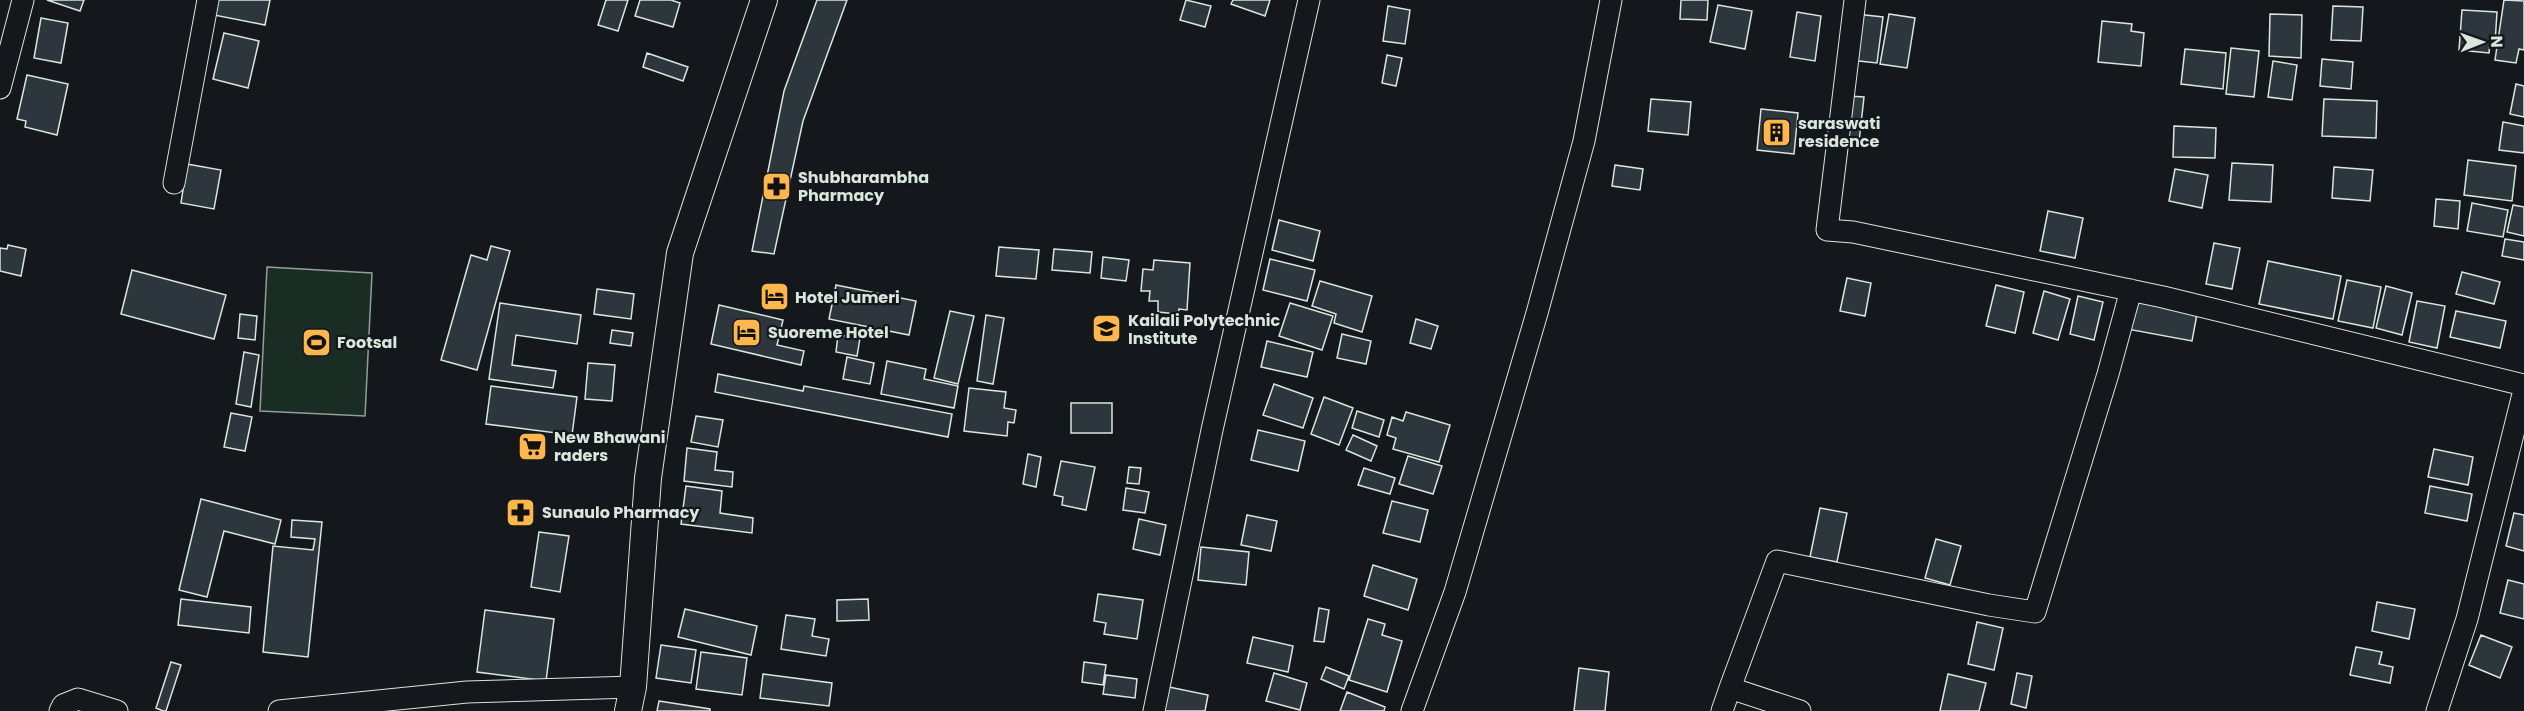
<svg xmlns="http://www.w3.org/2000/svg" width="2524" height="711" viewBox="0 0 2524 711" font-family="Poppins,sans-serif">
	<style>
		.green { fill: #1a2d24; stroke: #939e99; stroke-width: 1.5 }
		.building { fill: #2c363c; stroke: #d8e6dc; stroke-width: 1.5 }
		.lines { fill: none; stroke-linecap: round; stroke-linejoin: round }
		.minor-casing { stroke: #d8e6dc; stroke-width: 23 }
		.tertiary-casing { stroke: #d8e6dc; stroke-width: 28 }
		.minor { stroke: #14181c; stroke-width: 21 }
		.tertiary { stroke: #14181c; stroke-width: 26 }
		.labels { text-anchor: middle; stroke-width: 4.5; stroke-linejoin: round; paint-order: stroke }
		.poi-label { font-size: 16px; font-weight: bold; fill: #d8e6dc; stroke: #14181c; text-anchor: start }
	</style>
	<rect width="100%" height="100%" fill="#14181c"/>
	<path class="green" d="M267,267L372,273L365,416L260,411Z"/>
	<path class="building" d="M47,0H84L80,11Z
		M217,0H270L265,25L214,15Z
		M606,0H628L618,31L598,25Z
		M640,0H671L680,3L673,27L635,16Z
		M817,0H847L803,121L774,254L752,251L784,91Z
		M1186,0L1211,6L1205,27L1180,20Z
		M1233,0H1270L1265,16L1231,4Z
		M1681,0H1708L1707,20L1680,19Z
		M2504,0L2524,1V50L2519,49L2516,63L2495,60Z
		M1718,5L1752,11L1745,49L1710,42Z
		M1388,6L1410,10L1405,44L1383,41Z
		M2333,6L2363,7L2361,41L2331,40Z
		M2462,10L2497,12L2495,43H2490L2489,53L2459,50Z
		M1797,12L1821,16L1815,61L1790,57Z
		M1856,14L1883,17L1877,63L1850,60Z
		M1889,14L1915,18L1907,68L1880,64Z
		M2270,14L2302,15L2301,58L2269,56Z
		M41,18L68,23L61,63L34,58Z
		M2102,21L2132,24L2131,31L2144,33L2141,66L2098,62Z
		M224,33L259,41L248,88L213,79Z
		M2231,48L2259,51L2254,97L2226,94Z
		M2185,49L2226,53L2223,89L2181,84Z
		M647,53L688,67L683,81L643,67Z
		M1387,55L1402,58L1396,86L1382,83Z
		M2322,59L2353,62L2351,89L2320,86Z
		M2273,61L2297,65L2292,100L2268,97Z
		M27,75L68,84L57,135L25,127L26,121L17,119Z
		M2516,84L2524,86V117L2510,114Z
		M1848,96L1864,97L1859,142L1844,140Z
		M1651,99L1691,102L1688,135L1648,131Z
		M2324,99L2377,101L2376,138L2322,136Z
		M1761,109L1798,113L1794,154L1757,150Z
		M2503,122L2524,126V153L2499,150Z
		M2174,126L2216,128L2215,158L2173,157Z
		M2468,160L2516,166L2512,201L2464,195Z
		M2232,163L2273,165L2271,202L2229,200Z
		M187,164L221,170L214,209L181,203Z
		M1615,165L1643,169L1640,190L1612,186Z
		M2334,167L2373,170L2370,201L2332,198Z
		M2175,169L2208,175L2202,208L2169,201Z
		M2436,199L2460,201L2458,229L2434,226Z
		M2472,203L2508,210L2503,237L2467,231Z
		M2513,205L2524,207V236L2507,232Z
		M2048,211L2083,218L2075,258L2040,251Z
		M1279,220L1320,231L1313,261L1272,250Z
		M2505,239L2524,242V260L2502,256Z
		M2214,243L2240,248L2232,289L2206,284Z
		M8,245L26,249L21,276L0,271V248L7,249Z
		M491,246L510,251L477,370L441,360L471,255L487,260Z
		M999,247L1039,250L1036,279L996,276Z
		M1054,249L1092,252L1090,273L1052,270Z
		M1103,257L1129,260L1126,281L1101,278Z
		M1270,259L1315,270L1307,301L1263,290Z
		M1154,260L1190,263L1187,310L1179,309L1178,314L1158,312V301H1149L1150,291H1141L1143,269L1153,270Z
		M2268,261L2341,276L2333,319L2259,304Z
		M132,270L226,295L214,339L121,314Z
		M2462,272L2500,282L2494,304L2456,294Z
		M1847,278L1871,283L1865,316L1840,311Z
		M2347,280L2381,287L2373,328L2338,321Z
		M1320,281L1372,296L1362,332L1334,323L1336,314L1312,306Z
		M836,285L916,301L909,335L829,319Z
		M1996,285L2024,292L2015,333L1986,326Z
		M2386,286L2412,293L2402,335L2376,328Z
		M597,289L634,294L631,319L594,314Z
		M2044,291L2070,299L2058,340L2033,333Z
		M2078,296L2103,302L2094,340L2070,334Z
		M2132,301L2197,314L2192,341L2127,329Z
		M2417,301L2445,306L2437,348L2409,342Z
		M500,303L581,315L577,344L516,335L512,365L556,371L553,388L489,379Z
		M1290,303L1333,316L1322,350L1279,336Z
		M719,305L783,320L777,345L804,351L801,365L711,344Z
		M950,311L974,316L958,384L934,378Z
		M2456,311L2506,321L2500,348L2450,337Z
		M240,314L257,316L255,340L238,338Z
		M986,315L1004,318L993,384L977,381Z
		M1416,319L1438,326L1431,349L1410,343Z
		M612,330L633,333L631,346L610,343Z
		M1342,334L1371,341L1366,364L1337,358Z
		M838,335L860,338L857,356L836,352Z
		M1267,341L1313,352L1307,377L1261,367Z
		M244,352L259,355L251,407L236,404Z
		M847,357L874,363L870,384L843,379Z
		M887,361L926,369L924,379L958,386L954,408L881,394Z
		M588,363L615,365L612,401L585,399Z
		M718,374L803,391L804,386L952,414L948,437L715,392Z
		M1274,384L1313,398L1303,428L1263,415Z
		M491,386L577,397L572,435L486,424Z
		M969,388L1006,392L1004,408L1016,410L1014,423L1008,422L1007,436L964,431Z
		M1324,397L1353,408L1339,445L1311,434Z
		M1071,403H1112V433H1071Z
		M1357,411L1384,420L1379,437L1352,428Z
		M1406,412L1450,425L1439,462L1393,449L1396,438L1387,435L1392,417L1403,421Z
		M231,413L252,417L245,451L224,447Z
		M696,416L723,420L718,447L691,442Z
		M1258,430L1305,441L1298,471L1251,460Z
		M1353,435L1377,446L1371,461L1346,450Z
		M687,448L717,452L715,470L733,472L732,487L684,481Z
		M2434,449L2473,457L2468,485L2428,477Z
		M1028,454L1041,457L1036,487L1023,484Z
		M1408,456L1442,466L1433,494L1399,484Z
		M1061,461L1095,467L1086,510L1062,505L1063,497L1054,495Z
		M1129,467L1141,468L1139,484L1127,483Z
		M1364,468L1395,478L1390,494L1358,485Z
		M686,486L722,491L720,513L753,518L752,533L681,524Z
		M2430,486L2472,494L2467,521L2425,513Z
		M1126,488L1149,492L1145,513L1123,510Z
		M201,499L281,520L275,544L224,531L207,597L179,590Z
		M1392,501L1428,510L1420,542L1383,533Z
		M1820,508L1847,513L1837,562L1810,557Z
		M2514,513L2524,515V551L2506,546Z
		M1247,515L1277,521L1271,551L1241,545Z
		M1139,519L1166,525L1160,555L1133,549Z
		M292,520L322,522L308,657L263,652L273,546L313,550L315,539L291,537Z
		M539,532L569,536L560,592L531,587Z
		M1936,539L1961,546L1950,585L1925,578Z
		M1201,547L1249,552L1246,585L1198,580Z
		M1373,565L1417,579L1408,610L1364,596Z
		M2508,580L2524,584V619L2500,613Z
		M1098,594L1143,600L1137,639L1104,634L1106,623L1094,621Z
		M181,599L251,607L249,633L178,625Z
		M868,599L869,620L837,621V600Z
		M2377,602L2415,609L2409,639L2372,631Z
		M1319,608L1329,610L1324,642L1314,641Z
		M685,609L757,626L751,655L678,637Z
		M485,610L554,619L546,681L477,672Z
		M786,615L815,619L812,636L829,639L826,656L781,649Z
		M1368,619L1385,624L1382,635L1402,641L1387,692L1349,680Z
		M1977,622L2003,628L1994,670L1968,664Z
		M2481,635L2512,647L2500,678L2469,665Z
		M1253,637L1293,646L1288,672L1247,663Z
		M661,645L696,650L691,683L656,678Z
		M2356,647L2382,652L2379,664L2393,667L2390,683L2350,675Z
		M701,652L747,658L742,695L696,689Z
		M171,662L181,665L166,711H163L156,708Z
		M1084,662L1106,665L1103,685L1082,682Z
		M1326,667L1349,676L1344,689L1321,679Z
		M1579,668L1609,672L1605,711H1574Z
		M1274,673L1307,683L1300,710L1266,701Z
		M2017,673L2032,676L2026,708L2011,704Z
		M763,674L832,683L829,706L760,698Z
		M1948,674L1986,683L1979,711H1940Z
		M1106,675L1137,679L1135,698L1103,694Z
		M1169,687L1208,695L1205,711H1164Z
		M1347,692L1385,707L1384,711H1340Z
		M659,701L710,709V711H657Z"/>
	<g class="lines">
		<defs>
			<path id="minor" d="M1855,0L1827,230L1853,232L2163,297L2524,385
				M0,88L23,0
				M174,183L208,0
				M1730,688L1777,561L1989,605L2035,612L2108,374L2131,290
				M60,711L63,705L78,699L117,711
				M279,711L467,692L633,687
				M1154,711L1212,430L1309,0
				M1412,711L1455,592L1537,313L1584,141L1611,0
				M1722,711L1730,688L1800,711
				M2437,711L2467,619L2524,390"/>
			<path id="tertiary" d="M628,711L633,687L648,478L680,253L764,0"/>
		</defs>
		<use href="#minor" class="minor-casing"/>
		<use href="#tertiary" class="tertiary-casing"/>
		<use href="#minor" class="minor"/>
		<use href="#tertiary" class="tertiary"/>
	</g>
	<defs>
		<symbol id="building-square" viewBox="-11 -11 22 22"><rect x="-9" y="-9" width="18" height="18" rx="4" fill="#ffb74d" stroke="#14181c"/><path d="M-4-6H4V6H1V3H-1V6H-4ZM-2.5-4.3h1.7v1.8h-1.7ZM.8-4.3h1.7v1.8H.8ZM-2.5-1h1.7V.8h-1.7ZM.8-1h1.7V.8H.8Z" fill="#111"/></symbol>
		<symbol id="pharmacy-square" viewBox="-11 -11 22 22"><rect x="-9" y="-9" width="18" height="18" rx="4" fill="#ffb74d" stroke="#14181c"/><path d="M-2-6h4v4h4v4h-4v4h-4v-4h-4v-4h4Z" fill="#111"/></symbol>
		<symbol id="hotel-square" viewBox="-11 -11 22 22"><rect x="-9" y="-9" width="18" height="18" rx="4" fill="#ffb74d" stroke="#14181c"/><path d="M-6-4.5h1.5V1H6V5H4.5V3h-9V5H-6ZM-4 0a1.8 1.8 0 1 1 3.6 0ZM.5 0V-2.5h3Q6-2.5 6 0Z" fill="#111"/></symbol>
		<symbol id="school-square" viewBox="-11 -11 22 22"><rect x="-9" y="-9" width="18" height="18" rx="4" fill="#ffb74d" stroke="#14181c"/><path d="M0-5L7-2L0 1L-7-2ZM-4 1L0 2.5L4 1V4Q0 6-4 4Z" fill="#111"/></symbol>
		<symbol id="stadium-square" viewBox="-11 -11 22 22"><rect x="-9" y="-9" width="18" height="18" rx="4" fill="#ffb74d" stroke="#14181c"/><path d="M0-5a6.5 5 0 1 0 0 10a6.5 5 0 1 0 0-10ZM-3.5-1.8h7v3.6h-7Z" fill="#111"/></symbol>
		<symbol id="supermarket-square" viewBox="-11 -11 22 22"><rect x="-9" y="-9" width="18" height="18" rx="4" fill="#ffb74d" stroke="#14181c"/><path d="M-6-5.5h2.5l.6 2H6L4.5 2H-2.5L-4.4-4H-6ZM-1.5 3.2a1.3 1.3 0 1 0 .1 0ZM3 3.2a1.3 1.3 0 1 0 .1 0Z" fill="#111"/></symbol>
	</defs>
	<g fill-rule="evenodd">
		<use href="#building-square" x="1760" y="116" width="33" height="33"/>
		<use href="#pharmacy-square" x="760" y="170" width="33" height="33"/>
		<use href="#hotel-square" x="758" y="280" width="33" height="33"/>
		<use href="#school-square" x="1090" y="312" width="33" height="33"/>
		<use href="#hotel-square" x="730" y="316" width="33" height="33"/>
		<use href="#stadium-square" x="300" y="326" width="33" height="33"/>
		<use href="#supermarket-square" x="516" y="430" width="33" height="33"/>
		<use href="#pharmacy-square" x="504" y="496" width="33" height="33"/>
	</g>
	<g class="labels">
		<g class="poi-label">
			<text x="1798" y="129">saraswati<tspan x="1798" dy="18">residence</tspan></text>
			<text x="798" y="183">Shubharambha<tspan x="798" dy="18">Pharmacy</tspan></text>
			<text x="795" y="303">Hotel Jumeri</text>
			<text x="1128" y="326">Kailali Polytechnic<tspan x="1128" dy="18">Institute</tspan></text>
			<text x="768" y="338">Suoreme Hotel</text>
			<text x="337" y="348">Footsal</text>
			<text x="554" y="443">New Bhawani<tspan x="554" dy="18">raders</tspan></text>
			<text x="542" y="518">Sunaulo Pharmacy</text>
		</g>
	</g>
	<g transform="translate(2482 42) rotate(89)" stroke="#14181c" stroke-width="4.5" paint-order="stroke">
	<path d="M0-4.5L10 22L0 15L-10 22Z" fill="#d8e6dc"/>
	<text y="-9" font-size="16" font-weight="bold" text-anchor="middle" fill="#d8e6dc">N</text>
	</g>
</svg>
